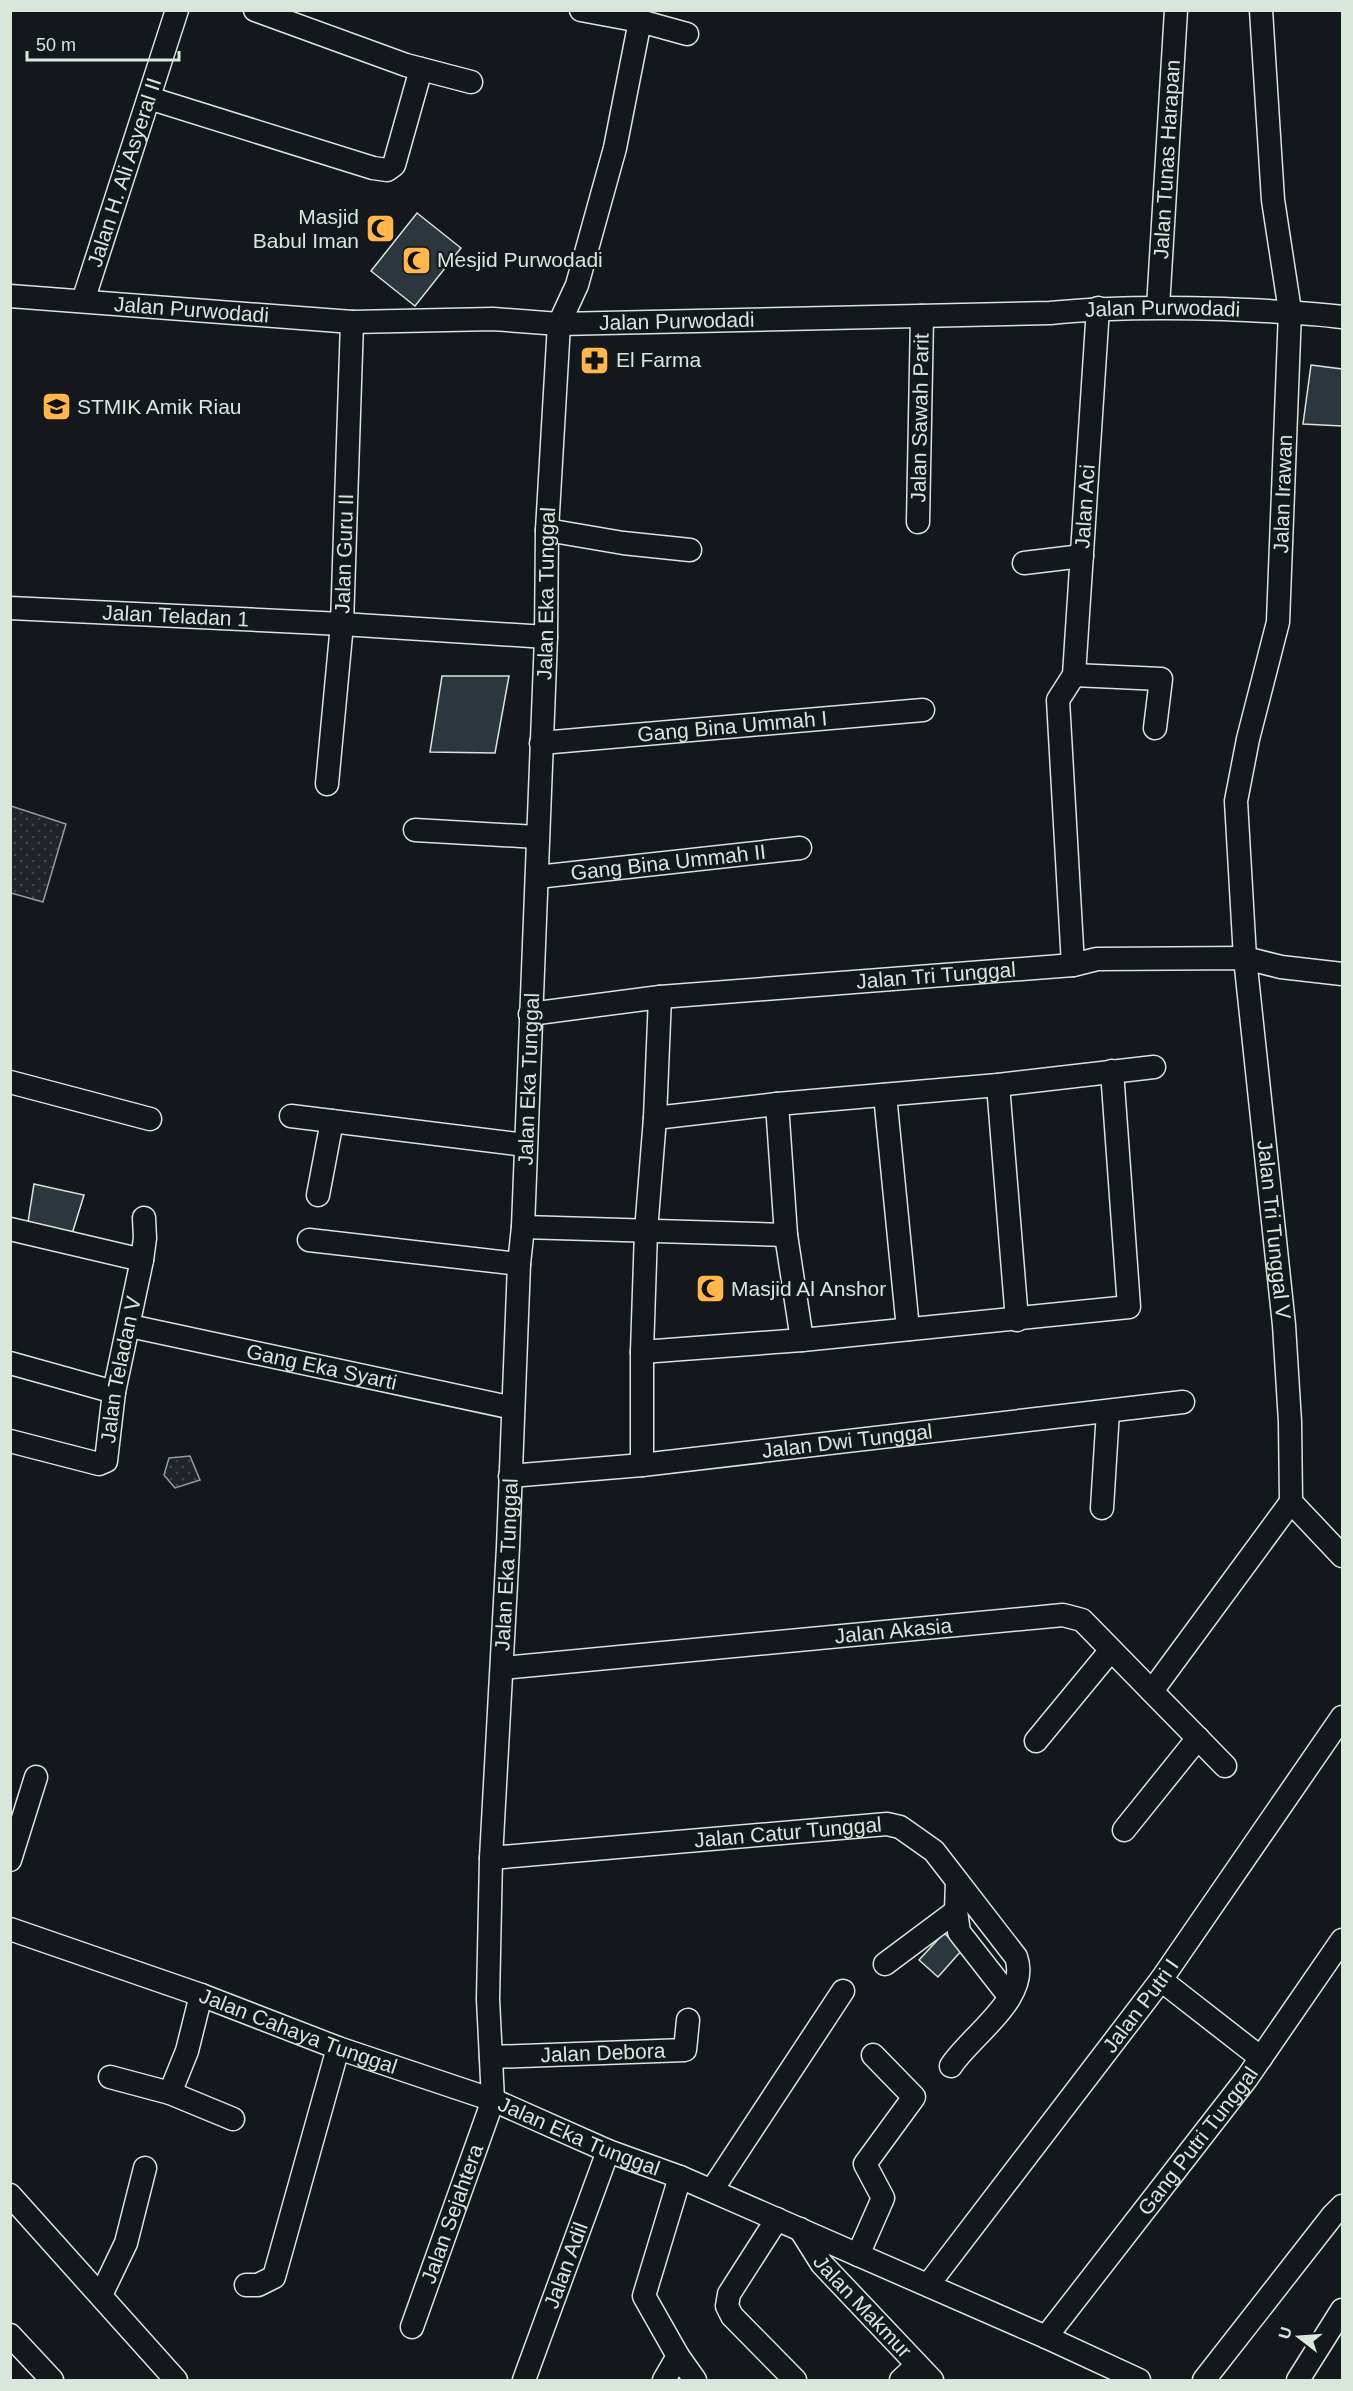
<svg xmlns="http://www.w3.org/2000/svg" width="1353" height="2391" viewBox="0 0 1353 2391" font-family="Arial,sans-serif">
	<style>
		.park { fill: url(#park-dots); stroke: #939e99; stroke-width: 1.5 }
		.building { fill: #2c363c; stroke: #d8e6dc; stroke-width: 1.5 }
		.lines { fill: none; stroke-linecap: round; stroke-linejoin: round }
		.minor-casing { stroke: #d8e6dc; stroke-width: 25 }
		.minor { stroke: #14181c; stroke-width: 22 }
		.labels { text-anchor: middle; stroke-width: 4.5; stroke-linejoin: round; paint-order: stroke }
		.street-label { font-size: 21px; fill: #d8e6dc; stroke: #14181c }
		.poi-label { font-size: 21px; fill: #d8e6dc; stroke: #14181c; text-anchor: start }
	</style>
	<defs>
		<pattern id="park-dots" width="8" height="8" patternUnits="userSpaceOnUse" patternTransform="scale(1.5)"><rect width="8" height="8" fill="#202428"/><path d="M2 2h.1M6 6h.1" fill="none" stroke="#404447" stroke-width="1.8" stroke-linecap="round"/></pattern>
	</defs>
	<rect width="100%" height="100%" fill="#14181c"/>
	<path class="park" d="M11,806L66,824L43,902L11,893Z
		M190,1456L200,1480L175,1488L164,1475L169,1458Z"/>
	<path class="building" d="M417,213L461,248L415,306L371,271Z
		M1311,365L1342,369V426L1303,424Z
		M442,676H509L495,753L430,752Z
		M34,1184L84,1195L72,1234L28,1222Z
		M944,1933L962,1950L938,1977L919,1960Z"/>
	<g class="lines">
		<defs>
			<g id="minor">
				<path d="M255,10L406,65L471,82"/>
				<path d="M581,10L640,21L687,34"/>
				<path id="s1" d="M1261,10L1273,200L1290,311L1278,622L1248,739L1236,801L1245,958L1284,1325L1290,1422L1291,1502"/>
				<path d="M149,98L373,168L387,170L394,165L421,69"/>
				<path id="s2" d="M10,296L352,322L493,319L559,324L1050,313C1108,307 1165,307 1224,309C1264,311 1303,312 1342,317"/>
				<path id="s3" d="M83,301L177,10"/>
				<path id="s4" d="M1158,307L1176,10"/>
				<path id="s5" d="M918,522L922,316"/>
				<path d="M547,530L623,543L690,550"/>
				<path d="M1024,563L1082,556"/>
				<path id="s6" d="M10,608L342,624L546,637"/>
				<path d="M1074,675L1161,679L1155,728"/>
				<path id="s7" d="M541,743L923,710"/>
				<path id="s8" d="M327,784L342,624L352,322"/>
				<path d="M415,830L537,837"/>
				<path id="s9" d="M537,877L800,848"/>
				<path id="s10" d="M1073,965L1058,700L1074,675L1098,308"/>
				<path id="s11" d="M530,1014L660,997L1073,965L1097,959L1245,958L1281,967L1342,974"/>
				<path d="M10,1082L150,1119"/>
				<path d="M998,1085L1017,1320"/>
				<path d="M885,1095L908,1329"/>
				<path d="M777,1104L786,1235L802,1340"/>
				<path d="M291,1116L525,1145"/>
				<path d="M655,1118L777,1104L998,1085L1154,1067"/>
				<path d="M318,1195L332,1121"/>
				<path d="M523,1227L786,1235"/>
				<path d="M10,1229L142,1260"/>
				<path d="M309,1240L519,1264"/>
				<path id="s12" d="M130,1326L513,1408"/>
				<path d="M642,1352L802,1340L1129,1307L1112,1071"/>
				<path d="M10,1363L114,1392"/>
				<path id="s13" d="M10,1441L99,1464L106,1461L114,1392L142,1260L145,1238L144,1218"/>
				<path d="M642,1465V1352L646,1231L655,1118L660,997"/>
				<path id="s14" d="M510,1476L642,1465L1183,1402"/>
				<path d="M1102,1508L1108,1411"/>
				<path id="s15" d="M502,1668L1063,1615L1082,1620L1225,1766"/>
				<path d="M1152,1691L1291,1502L1342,1556"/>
				<path d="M1036,1741L1111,1650"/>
				<path d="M1124,1830L1198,1738"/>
				<path id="s16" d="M491,1858L887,1824L900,1827L934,1851L1016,1957C1031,1998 970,2036 951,2066"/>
				<path d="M10,1860L36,1777"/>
				<path d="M957,1881L956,1911L959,1932L1009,1996"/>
				<path id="s17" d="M10,1929L201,1995L338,2048L493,2100L608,2151L680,2177L1046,2337L1139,2380"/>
				<path d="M885,1964L956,1911"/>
				<path d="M1161,1980L1261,2058"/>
				<path id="s18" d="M491,2057L685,2050L688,2020"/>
				<path d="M110,2077L170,2093L233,2119"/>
				<path d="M170,2093L187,2051L201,1995"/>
				<path d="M680,2177L644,2296L678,2356L695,2380"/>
				<path d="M712,2190L843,1991"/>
				<path d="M10,2195L176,2380"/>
				<path d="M777,2219L729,2294L727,2306L732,2316L795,2380"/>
				<path id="s19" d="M800,2229L822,2264L932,2380"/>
				<path d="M858,2255L883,2198L865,2164L914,2097L873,2055"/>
				<path d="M246,2285H258L274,2277L338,2048"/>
				<path id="s20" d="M928,2285L1161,1980L1342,1717"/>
				<path d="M101,2295L126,2243L145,2168"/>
				<path id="s21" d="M412,2327L493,2100L488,1999L491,1858L508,1547L519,1264L523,1227L546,637L547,530L559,324L577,285L615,148L640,21"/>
				<path d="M10,2335L52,2380"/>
				<path id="s22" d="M1046,2337L1247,2078L1342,1940"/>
				<path id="s23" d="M524,2380L608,2151"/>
				<path d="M664,2380L678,2356"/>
				<path d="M901,2380L917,2365"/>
				<path d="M1204,2380L1333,2215L1342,2206"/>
				<path d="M1298,2380L1342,2310"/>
			</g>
		</defs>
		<use href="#minor" class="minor-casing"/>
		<use href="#minor" class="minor"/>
	</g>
	<defs>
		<symbol id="mosque-square" viewBox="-11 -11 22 22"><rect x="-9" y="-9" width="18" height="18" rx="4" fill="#ffb74d" stroke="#14181c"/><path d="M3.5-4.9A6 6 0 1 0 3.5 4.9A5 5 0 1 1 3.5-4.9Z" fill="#111"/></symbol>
		<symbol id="pharmacy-square" viewBox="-11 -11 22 22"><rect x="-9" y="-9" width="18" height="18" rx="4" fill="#ffb74d" stroke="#14181c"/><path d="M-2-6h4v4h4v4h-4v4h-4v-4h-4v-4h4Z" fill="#111"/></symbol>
		<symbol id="university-square" viewBox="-11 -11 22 22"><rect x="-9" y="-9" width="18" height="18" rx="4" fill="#ffb74d" stroke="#14181c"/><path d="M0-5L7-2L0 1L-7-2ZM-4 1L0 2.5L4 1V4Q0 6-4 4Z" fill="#111"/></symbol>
	</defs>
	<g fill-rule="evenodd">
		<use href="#mosque-square" x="364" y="212" width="33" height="33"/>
		<use href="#mosque-square" x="400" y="244" width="33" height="33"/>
		<use href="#pharmacy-square" x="578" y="344" width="33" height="33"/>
		<use href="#university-square" x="40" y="390" width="33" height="33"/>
		<use href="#mosque-square" x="694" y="1272" width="33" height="33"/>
	</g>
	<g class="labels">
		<g class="street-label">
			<text dy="7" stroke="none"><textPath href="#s4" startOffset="148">Jalan Tunas Harapan</textPath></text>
			<text dy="7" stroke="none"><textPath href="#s3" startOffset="135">Jalan H. Ali Asyeral II</textPath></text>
			<text dy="7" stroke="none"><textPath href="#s2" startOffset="182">Jalan Purwodadi</textPath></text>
			<text dy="7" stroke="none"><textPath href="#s2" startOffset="1154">Jalan Purwodadi</textPath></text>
			<text dy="7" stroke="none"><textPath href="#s2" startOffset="668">Jalan Purwodadi</textPath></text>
			<text dy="7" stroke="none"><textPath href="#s5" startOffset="104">Jalan Sawah Parit</textPath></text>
			<text transform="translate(1283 494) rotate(-88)" y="7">Jalan Irawan</text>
			<text dy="7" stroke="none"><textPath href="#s10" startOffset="464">Jalan Aci</textPath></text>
			<text dy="7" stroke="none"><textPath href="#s8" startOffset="231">Jalan Guru II</textPath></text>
			<text dy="7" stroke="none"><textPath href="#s21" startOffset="1749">Jalan Eka Tunggal</textPath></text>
			<text dy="7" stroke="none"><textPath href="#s6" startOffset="166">Jalan Teladan 1</textPath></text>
			<text dy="7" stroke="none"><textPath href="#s7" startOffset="192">Gang Bina Ummah I</textPath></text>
			<text dy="7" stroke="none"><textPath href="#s9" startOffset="132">Gang Bina Ummah II</textPath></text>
			<text dy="7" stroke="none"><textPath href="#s11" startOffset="408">Jalan Tri Tunggal</textPath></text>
			<text dy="7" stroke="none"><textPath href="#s21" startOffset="1263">Jalan Eka Tunggal</textPath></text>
			<text dy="7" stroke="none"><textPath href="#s1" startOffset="1228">Jalan Tri Tunggal V</textPath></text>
			<text dy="7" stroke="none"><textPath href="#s12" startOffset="196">Gang Eka Syarti</textPath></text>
			<text dy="7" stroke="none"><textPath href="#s13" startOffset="192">Jalan Teladan V</textPath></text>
			<text dy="7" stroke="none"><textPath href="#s14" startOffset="339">Jalan Dwi Tunggal</textPath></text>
			<text dy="7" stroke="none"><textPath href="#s21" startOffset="777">Jalan Eka Tunggal</textPath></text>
			<text dy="7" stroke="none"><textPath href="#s15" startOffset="393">Jalan Akasia</textPath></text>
			<text dy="7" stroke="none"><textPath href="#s16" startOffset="298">Jalan Catur Tunggal</textPath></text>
			<text dy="7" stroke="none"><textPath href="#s20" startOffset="351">Jalan Putri I</textPath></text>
			<text dy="7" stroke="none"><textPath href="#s17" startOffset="306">Jalan Cahaya Tunggal</textPath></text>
			<text dy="7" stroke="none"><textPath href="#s18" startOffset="112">Jalan Debora</textPath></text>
			<text dy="7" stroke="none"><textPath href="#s17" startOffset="606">Jalan Eka Tunggal</textPath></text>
			<text dy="7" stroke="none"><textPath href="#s22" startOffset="248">Gang Putri Tunggal</textPath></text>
			<text dy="7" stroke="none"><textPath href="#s21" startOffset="120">Jalan Sejahtera</textPath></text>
			<text dy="7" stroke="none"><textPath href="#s23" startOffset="122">Jalan Adil</textPath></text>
			<text dy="7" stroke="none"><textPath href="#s19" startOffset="100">Jalan Makmur</textPath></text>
		</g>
		<g class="poi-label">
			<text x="359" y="224" text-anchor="end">Masjid<tspan x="359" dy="24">Babul Iman</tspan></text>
			<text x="437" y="267">Mesjid Purwodadi</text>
			<text x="616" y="367">El Farma</text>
			<text x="77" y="414">STMIK Amik Riau</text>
			<text x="731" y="1296">Masjid Al Anshor</text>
		</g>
	</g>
	<rect width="1353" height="2391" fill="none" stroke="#d8e6dc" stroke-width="24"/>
	<g transform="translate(1299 2337) rotate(287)" stroke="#14181c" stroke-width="4.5" paint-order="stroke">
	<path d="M0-4.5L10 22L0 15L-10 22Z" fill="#d8e6dc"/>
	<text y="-9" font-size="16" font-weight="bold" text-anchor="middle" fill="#d8e6dc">U</text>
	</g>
	<path d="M27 51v9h152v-9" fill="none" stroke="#d8e6dc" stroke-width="3"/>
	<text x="36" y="51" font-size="18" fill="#d8e6dc" stroke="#14181c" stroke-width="4.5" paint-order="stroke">50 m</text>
</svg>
